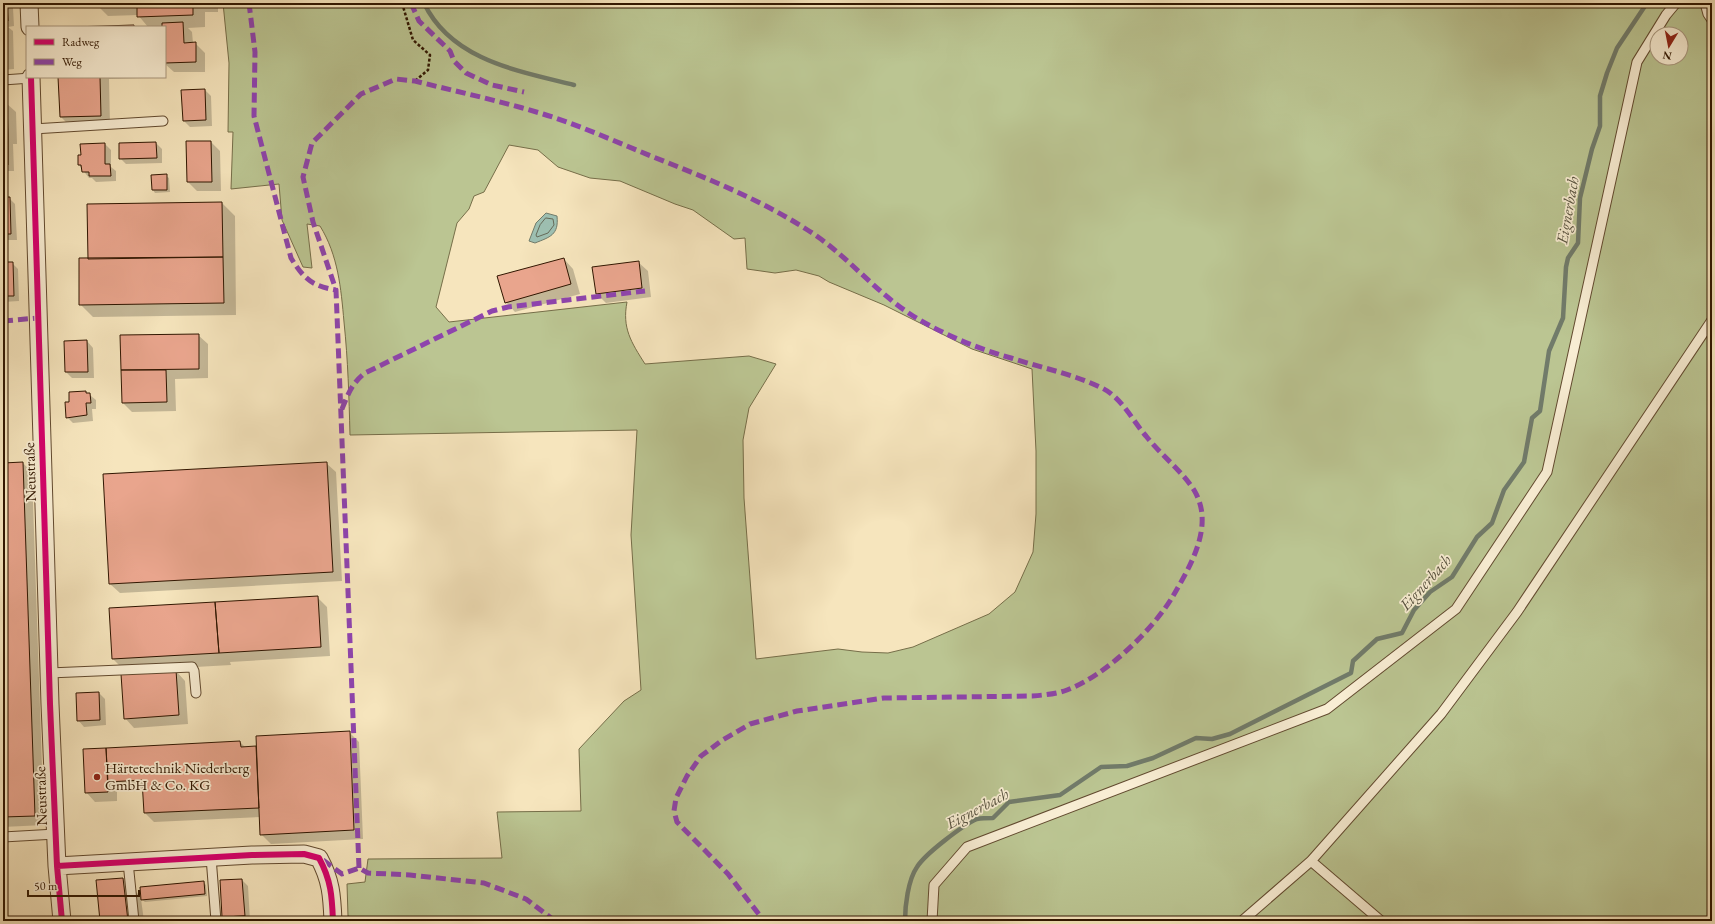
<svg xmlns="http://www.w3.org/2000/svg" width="1715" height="924" viewBox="0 0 1715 924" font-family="'EB Garamond',serif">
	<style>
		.green { fill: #bbc592; stroke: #766e49; fill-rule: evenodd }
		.water { fill: #9dbfb1; stroke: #717b6a }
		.shadow { fill: #0003 }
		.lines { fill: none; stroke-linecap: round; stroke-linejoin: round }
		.shore { stroke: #666a58; stroke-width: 1 }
		.stream { stroke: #717b6a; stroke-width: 4.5 }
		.building { fill: #e9a58d; stroke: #301600 }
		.lane-casing { stroke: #624a2f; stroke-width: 11 }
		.street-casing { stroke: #624a2f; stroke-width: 19 }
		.path { stroke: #301600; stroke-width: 2.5; stroke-dasharray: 3 2; stroke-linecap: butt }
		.lane { stroke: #f9eed4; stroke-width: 9 }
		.street { stroke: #f9eed4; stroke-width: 17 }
		.quiet { stroke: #8e44ad; stroke-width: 5; stroke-dasharray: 10 5; stroke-linecap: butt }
		.cycleway-casing { stroke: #f9eed4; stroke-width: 8 }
		.cycleway { stroke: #d6006c; stroke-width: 6 }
		.poi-dot { fill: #8f2418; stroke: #f9eed4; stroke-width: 1.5 }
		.labels { text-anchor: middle; stroke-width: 3.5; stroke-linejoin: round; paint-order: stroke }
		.street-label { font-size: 15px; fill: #301600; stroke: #f9eed4 }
		.poi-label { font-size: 15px; fill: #301600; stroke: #f9eed4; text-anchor: start }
		.water-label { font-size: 16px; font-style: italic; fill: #56513e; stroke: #f9eed4 }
	</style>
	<rect width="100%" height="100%" fill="#f6e5bd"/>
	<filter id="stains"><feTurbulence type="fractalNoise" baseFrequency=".005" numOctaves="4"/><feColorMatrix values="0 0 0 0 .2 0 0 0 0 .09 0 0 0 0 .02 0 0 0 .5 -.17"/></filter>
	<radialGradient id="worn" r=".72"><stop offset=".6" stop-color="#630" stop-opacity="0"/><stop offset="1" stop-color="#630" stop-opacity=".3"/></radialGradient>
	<path class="green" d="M223,3H1712V921H368L348,916L347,884L365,882L368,859L502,858L497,812L581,811L579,749L624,701L641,690L631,535L637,430L350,435C349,397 348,360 344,322C341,288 338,255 320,226L307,224L312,268L303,267L282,220L279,184L231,189L233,132H228L229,63ZM1657,34H1681V58H1657ZM509,145L538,150L558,167L590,178L620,181L675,204L693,210L734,239L745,238L747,269L775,273L796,270L819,276L829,282L884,305L972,349L1032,369L1036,451V514L1033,552L1015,592L989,614L913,647L888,653L862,652L838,649L756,659L744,498L743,440L749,408L776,364L749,356L645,364C631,342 622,328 627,302L449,322L436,307L457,223L469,209L474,196L484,192Z"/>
	<path class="water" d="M546,213L557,216C559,235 550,237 535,243L529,241L536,223Z"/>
	<path class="shadow" d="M3,3H8L13,8L14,26L8,27L13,31L14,69L3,70Z
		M95,3H218V12H205V27L188,28L192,32L193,43H195L205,53V72H174L165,64V27H148L138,15L108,16Z
		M59,77H144V78L109,79L110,125L70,126L61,117Z
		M205,90L211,96L212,126L190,127L184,121Z
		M3,103H6L16,112L17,144H13L14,171H3Z
		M211,142L220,151L221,191H197L188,182Z
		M156,143L162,149V163L126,164L120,158Z
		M105,144L111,150V167L116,171V181L96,182L92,178H89L79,165Z
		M166,176L169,178L170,192L155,193L153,190Z
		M3,198H9L15,204L17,240H3Z
		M222,203L235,216L236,315L93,317L80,304L89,260L88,205Z
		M564,259L573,269L580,294L515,312L506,302Z
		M638,262L648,271L651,297L606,303L597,294L594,268Z
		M3,263H12L18,269L19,301L3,302Z
		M198,335L208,344V378L175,379L176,411L132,412L123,403L121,336Z
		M87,341L93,348L94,378H72L66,372Z
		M86,392L96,400V409H92L93,421L73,423L67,417L71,403Z
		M23,463L32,473L44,825L3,827V464Z
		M326,463L336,472L342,581L120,593L110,584Z
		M317,597L327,607L330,656L230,662L231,665L125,671L113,659Z
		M176,671L185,681L188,724L134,728L125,718Z
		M99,693L105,699L106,725L84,727L78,720Z
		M349,732L359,742L363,839L271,844L261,834V817L154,822L145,813L143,790L117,791V801L95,802L86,792L84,750L240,742L245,747H257Z
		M123,879L142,898L203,882L206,885L207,896L145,902L141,899L144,921H101Z
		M242,880L248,886L250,921H224Z"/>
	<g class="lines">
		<path class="shore" d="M546,218L553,219L554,225L548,233L537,237L536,235L540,225Z"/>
		<path class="stream" d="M424,3C451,60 518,71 574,85
			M905,921C905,906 908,880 917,867C925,854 963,825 977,819C982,818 988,818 993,818L1009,802L1060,795L1101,767L1127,766L1153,758L1196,738L1212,739L1230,734L1351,673L1353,661L1377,639L1402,633L1414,610L1430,592L1452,577L1477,537L1492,523L1504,490L1524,462L1532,418L1540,411L1549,351L1563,318L1566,267L1568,258L1578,243L1580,198L1592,149L1600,126V96L1607,73L1617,48L1647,3"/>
	</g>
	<path class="building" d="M3,3H7L8,21H3Z
		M137,3H193V15L137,17Z
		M3,21H4L5,60H3Z
		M183,22L184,43L196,42V62L165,63V27H162V23Z
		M134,25V27H72Z
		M58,77H100L101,116L60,117Z
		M205,89L206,120L183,121L181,90Z
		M3,102H7L8,135H3Z
		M3,135H8V165H3Z
		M186,141H211L212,182H187Z
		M156,142L157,158L119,159V143Z
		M105,143V164H110L111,176H89V172H82L81,165H78V155H81L80,144Z
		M167,174V190H152L151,175Z
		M3,197H10L11,234H3Z
		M222,202L223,257L88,259L87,204Z
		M223,257L224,303L79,305V258Z
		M564,258L571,284L505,303L497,276Z
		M639,261L642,288L596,294L592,267Z
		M3,262H13L14,296H3Z
		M199,334V369L121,370L120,335Z
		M87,340L88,372H65L64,341Z
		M121,370H166L167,402L122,403Z
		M86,391V393H90L91,403H86L87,415L66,418L65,402H69V392Z
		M23,462L35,816L3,817V463Z
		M327,462L333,572L109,584L103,474Z
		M318,596L321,647L219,653L215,602Z
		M215,602L219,653L112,659L109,608Z
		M176,670L179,715L124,719L121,674Z
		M99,692L100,720L77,721L76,693Z
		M350,731L354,830L260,835L256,736Z
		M240,741L241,747L256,746L259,808L144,813L142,780L108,782L106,748Z
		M106,748L108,792L85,793L83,749Z
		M123,878L128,921H100L96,880Z
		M242,879L245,916L222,917L220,880Z
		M204,881L205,894L141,900L140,887Z
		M245,916V921H223L222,917Z"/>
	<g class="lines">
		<defs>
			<path id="lane" d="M1705,3L1708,14L1712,20
				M3,80L31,78
				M33,129L163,121
				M49,673L192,667L194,671L196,693
				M3,837L56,834
				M211,857L216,921
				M1311,861L1381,921
				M128,862L134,921
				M932,921L934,885L967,847L1327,709L1456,609L1547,472L1637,62L1666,15L1676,3
				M1242,921L1311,861L1441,714L1517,612L1712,320"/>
			<path id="street" d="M29,3L30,27
				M31,77L50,704L57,866L62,921
				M57,866L252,855L304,854L319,858C331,880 332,896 333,921"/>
		</defs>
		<use href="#lane" class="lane-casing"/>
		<use href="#street" class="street-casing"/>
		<path class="path" d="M402,3L413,40L430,55L428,70L415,81"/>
		<use href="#lane" class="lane"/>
		<use href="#street" class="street"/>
		<path class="quiet" d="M249,3L255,52L254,116L291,258C304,279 312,286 336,290
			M411,3L419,21L450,51L454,61L466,73L492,85L524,92
			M3,321L38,318
			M342,409C348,394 352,383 365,373L492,311L508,307L645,291
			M323,860L342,874L359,868L368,873L410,875L484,883L526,899L555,921
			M359,868L336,290L313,222L303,177L312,143L361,94L396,79L415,81C458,92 501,101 543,114C585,127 625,146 666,162C714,181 762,201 806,229C847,254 876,294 918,319C947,336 979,349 1011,358C1042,368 1073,374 1102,388C1121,397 1133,421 1146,436C1161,455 1181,470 1194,490C1215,525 1191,565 1173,596C1153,630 1105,676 1067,690C1056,694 1044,695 1032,696L884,698L797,711L750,724L721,741L701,756L687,776L676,798L674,811L677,822L728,874L764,921"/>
		<defs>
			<path id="cycleway" d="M31,77L50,704L57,866L62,921
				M57,866L252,855L304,854L319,858C331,880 332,896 333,921"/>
		</defs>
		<use href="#cycleway" class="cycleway-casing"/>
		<use href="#cycleway" class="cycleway"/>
	</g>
	<circle class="poi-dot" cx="97" cy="777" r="4"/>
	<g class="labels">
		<g class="street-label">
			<text transform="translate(30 472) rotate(-92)" y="5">Neustraße</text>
			<text transform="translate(41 796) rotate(-92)" y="5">Neustraße</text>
		</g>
		<g class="poi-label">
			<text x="105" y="773">Härtetechnik Niederberg<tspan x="105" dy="17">GmbH &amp; Co. KG</tspan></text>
		</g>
		<g class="water-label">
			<text transform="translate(1567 210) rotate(-80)" y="6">Eignerbach</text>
			<text transform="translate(1425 582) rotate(-48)" y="6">Eignerbach</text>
			<text transform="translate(977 808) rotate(-28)" y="6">Eignerbach</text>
		</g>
	</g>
	<rect width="1715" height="924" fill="none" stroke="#f6e5bd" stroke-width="16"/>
	<rect x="4" y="4" width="1707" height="916" fill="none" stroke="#301600" stroke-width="2"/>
	<rect x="8" y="8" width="1699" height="908" fill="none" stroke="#301600"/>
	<rect x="26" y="26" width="140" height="52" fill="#f9eed4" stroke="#a9987f"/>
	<rect x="34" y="39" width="20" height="6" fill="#d6006c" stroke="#a9987f"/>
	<text x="62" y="46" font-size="12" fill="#301600">Radweg</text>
	<rect x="34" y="59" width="20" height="6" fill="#8e44ad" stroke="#a9987f"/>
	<text x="62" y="66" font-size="12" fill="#301600">Weg</text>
	<g transform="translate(1669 46) rotate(190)"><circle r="19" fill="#f9eed4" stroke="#a9987f"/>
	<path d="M0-3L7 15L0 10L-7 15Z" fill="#8f2418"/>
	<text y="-6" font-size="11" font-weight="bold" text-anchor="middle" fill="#301600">N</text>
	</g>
	<path d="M28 890v6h111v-6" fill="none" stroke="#301600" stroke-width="2"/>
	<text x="34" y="890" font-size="12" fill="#301600" stroke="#f9eed4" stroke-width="3" paint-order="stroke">50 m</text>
	<rect width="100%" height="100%" filter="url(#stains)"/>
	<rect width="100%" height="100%" fill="url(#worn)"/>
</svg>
